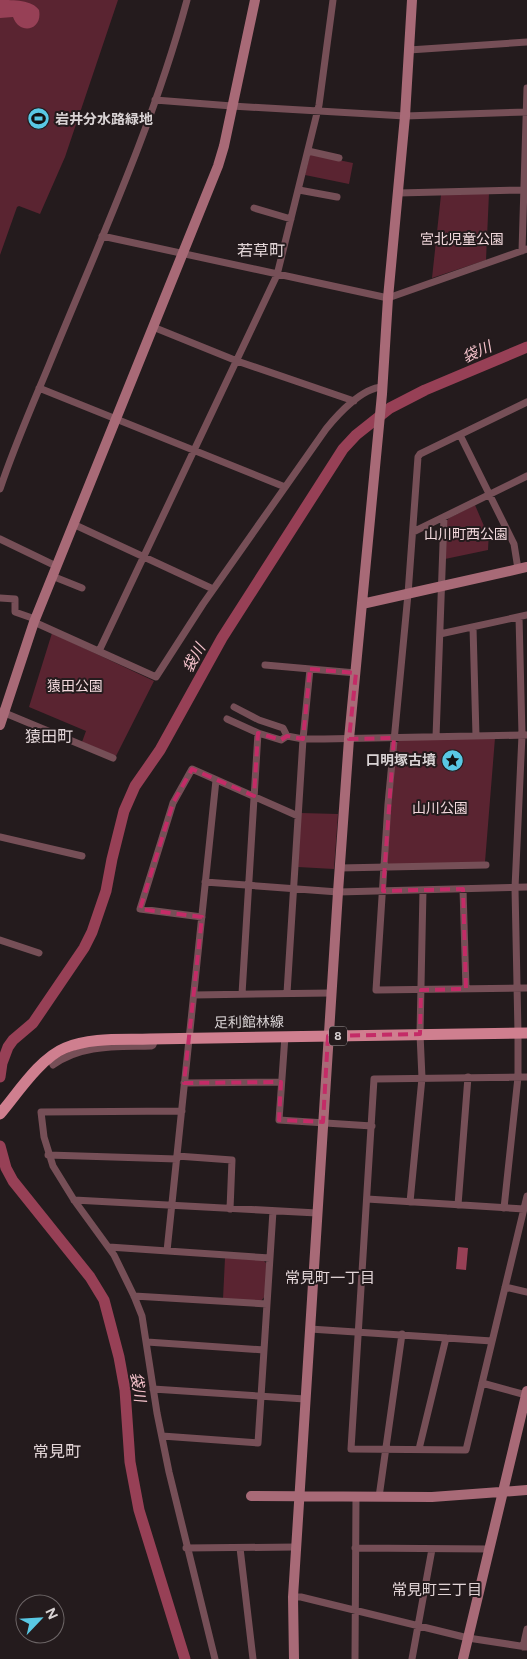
<svg xmlns="http://www.w3.org/2000/svg" width="527" height="1659" viewBox="0 0 527 1659" font-family="Figtree,'Noto Sans JP',sans-serif">
	<style>
		.green { fill: #5a2431 }
		.water { fill: #974056 }
		.lines { fill: none; stroke-linecap: round; stroke-linejoin: round }
		.river { stroke: #974056; stroke-width: 11 }
		.street { stroke: #764f57; stroke-width: 7 }
		.secondary { stroke: #a86a77; stroke-width: 10 }
		.primary { stroke: #cf7f8f; stroke-width: 11 }
		.marked { fill: none; stroke: #c42b67; stroke-width: 4; stroke-dasharray: 10 6; stroke-linejoin: round }
		.labels { text-anchor: middle; stroke-width: 4; stroke-linejoin: round; paint-order: stroke }
		.shield { fill: #241b1d; stroke: #a39c9d; stroke-width: 1 }
		.shield-label { font-size: 12px; font-weight: bold; fill: #d9d3d4 }
		.poi-label { font-size: 14px; font-weight: bold; fill: #d9d3d4; stroke: #241b1d; text-anchor: start }
		.park-label { font-size: 14px; fill: #f3d9dd; stroke: #241b1d }
		.street-label { font-size: 14px; fill: #d9d3d4; stroke: #241b1d }
		.water-label { font-size: 15px; font-style: italic; fill: #f8c5ce; stroke: #241b1d }
		.neighbourhood-label { font-size: 15px; fill: #e2d5d7; stroke: #241b1d }
		.quarter-label { font-size: 16px; fill: #e2d5d7; stroke: #241b1d }
	</style>
	<rect width="100%" height="100%" fill="#241b1d"/>
	<path class="green" d="M0,0H118L65,157L40,214L19,206L17,207L0,255Z
		M310,154L353,163L349,184L305,175Z
		M489,193L486,260L432,278L441,195Z
		M475,505L484,526L489,530L488,550L445,559L446,522L449,518Z
		M52,633L154,681L116,756L82,742L86,731L29,707Z
		M495,738L485,862L386,865L396,744L400,740Z
		M301,813L338,814L334,869L298,867Z
		M225,1258L263,1260L267,1264L265,1296L261,1301L223,1299Z"/>
	<path class="water" d="M0,0C14,0 32,0 39,10C43,30 20,36 13,17L0,18Z
		M458,1247L468,1248L466,1270L456,1269Z"/>
	<g class="lines">
		<path class="river" d="M0,1077L2,1063L8,1047L13,1040L33,1023L84,948L92,932L106,891L112,859L124,811L135,786L160,750L222,638L343,449L356,435L390,408L425,390L527,347
			M0,1146L6,1168L13,1181L90,1277L104,1300L119,1357L125,1390L130,1462L139,1510L185,1659"/>
		<path class="street" d="M409,50L527,42
			M155,100L232,106L405,116L527,112
			M308,151L339,158
			M299,190L337,197
			M398,193L523,190
			M254,208L291,219
			M102,236L388,298L527,249
			M522,251L527,88
			M153,327L237,361L354,401
			M39,388L285,487
			M527,402L420,454L418,457L408,594L388,804L376,990L527,988
			M460,435L514,544L518,569
			M0,489C14,447 32,406 49,365C98,245 153,126 187,0
			M73,524L213,589
			M413,532L527,476
			M0,539L56,566
			M52,576L82,588
			M0,598L15,599V612L35,619
			M34,622L156,677L203,604L326,429C338,414 362,388 382,387
			M473,627L476,736
			M440,634L527,615
			M99,651L277,275L319,105L333,0
			M265,665L356,673
			M234,707L259,720L283,728L287,736
			M0,711L113,758
			M227,719L258,733L281,740L287,736L303,739H324L527,735
			M436,737L444,517
			M0,837L82,856
			M339,868L486,865
			M205,882L338,892L527,887
			M463,889L466,989
			M202,917L140,909L173,803L192,769L298,816
			M0,940L39,953
			M287,993L303,739L310,669
			M242,994L258,733
			M194,995L331,993
			M285,1036L279,1120L372,1126
			M53,1065C82,1044 117,1047 151,1046L153,1045L155,1039
			M527,1077L374,1079L351,1449L466,1450L527,1196
			M184,1083L281,1082
			M182,1111L41,1112L44,1137L53,1166L74,1200L114,1255L134,1296L142,1316L157,1413L169,1472L215,1659
			M48,1155L177,1159
			M177,1156L232,1160L230,1209
			M367,1199L524,1209
			M74,1200L317,1213
			M410,1202L422,1078L420,1034L423,890
			M458,1205L468,1077
			M504,1208L518,1077V1033L515,888L522,735L519,617
			M109,1247L270,1258
			M167,1251L216,780
			M505,1287L527,1292
			M134,1296L267,1304
			M310,1329L492,1341
			M147,1342L264,1350
			M482,1383L526,1395
			M153,1389L305,1399
			M162,1436L258,1443L273,1211
			M419,1449L446,1338
			M379,1497L402,1334
			M186,1548L296,1547
			M240,1548L253,1659
			M355,1548L489,1549
			M293,1597H301L468,1638L527,1647
			M523,1647L527,1629
			M355,1659L356,1496
			M412,1659L432,1549"/>
		<path class="secondary" d="M362,604L527,567
			M0,725L34,622L218,166L224,146L255,0
			M251,1496L432,1497L527,1490
			M294,1659L293,1597L338,892L349,739L382,394L388,298L405,116L412,0
			M463,1659L527,1391"/>
		<path class="primary" d="M0,1114C17,1094 40,1058 65,1048C91,1037 123,1040 150,1039L527,1033"/>
	</g>
	<path class="marked" d="M310,669L356,673L349,739L394,738L383,891L463,889L466,989L421,990L420,1034L328,1036L323,1122L279,1120L281,1082L184,1083L202,917L140,909L173,803L192,769L254,796L258,733L281,740L287,736L303,739Z"/>
	<defs>
		<symbol id="stadium-disc" viewBox="-11 -11 22 22"><circle r="9.5" fill="#59c8e4" stroke="#241b1d"/><path d="M0-5a6.5 5 0 1 0 0 10a6.5 5 0 1 0 0-10ZM-3.5-1.8h7v3.6h-7Z" fill="#111"/></symbol>
		<symbol id="sight-disc" viewBox="-11 -11 22 22"><circle r="9.5" fill="#59c8e4" stroke="#241b1d"/><path d="M0-6L1.8-2.2L6-1.7L2.9 1.2L3.7 5.4L0 3.3L-3.7 5.4L-2.9 1.2L-6-1.7L-1.8-2.2Z" fill="#111"/></symbol>
	</defs>
	<g fill-rule="evenodd">
		<use href="#stadium-disc" x="26" y="106" width="25" height="25"/>
		<use href="#sight-disc" x="440" y="748" width="25" height="25"/>
	</g>
	<g class="labels">
		<rect class="shield" x="329" y="1026.5" width="18" height="19" rx="4"/>
		<g class="shield-label">
			<text x="338" y="1040">8</text>
		</g>
		<g class="poi-label">
			<text x="55" y="124">岩井分水路緑地</text>
			<text x="436" y="765" text-anchor="end">口明塚古墳</text>
		</g>
		<g class="park-label">
			<text x="462" y="244">宮北児童公園</text>
			<text x="466" y="539">山川町西公園</text>
			<text x="75" y="691">猿田公園</text>
			<text x="440" y="813">山川公園</text>
		</g>
		<g class="street-label">
			<text transform="translate(249 1022) rotate(-1)" y="5">足利館林線</text>
		</g>
		<g class="water-label">
			<text transform="translate(477 352) rotate(-24)" y="5">袋川</text>
			<text transform="translate(194 658) rotate(-61)" y="5">袋川</text>
			<text transform="translate(138 1387) rotate(81)" y="5">袋川</text>
		</g>
		<g class="neighbourhood-label">
			<text x="330" y="1283">常見町一丁目</text>
			<text x="437" y="1595">常見町三丁目</text>
		</g>
		<g class="quarter-label">
			<text x="261" y="256">若草町</text>
			<text x="49" y="742">猿田町</text>
			<text x="57" y="1457">常見町</text>
		</g>
	</g>
	<g transform="translate(40 1619) rotate(65)"><circle r="24" fill="#241b1d" stroke="#6c6566"/>
	<path d="M0-4L9 19L0 12L-9 19Z" fill="#59c8e4"/>
	<text y="-8" font-size="14" font-weight="bold" text-anchor="middle" fill="#d9d3d4">N</text>
	</g>
</svg>
